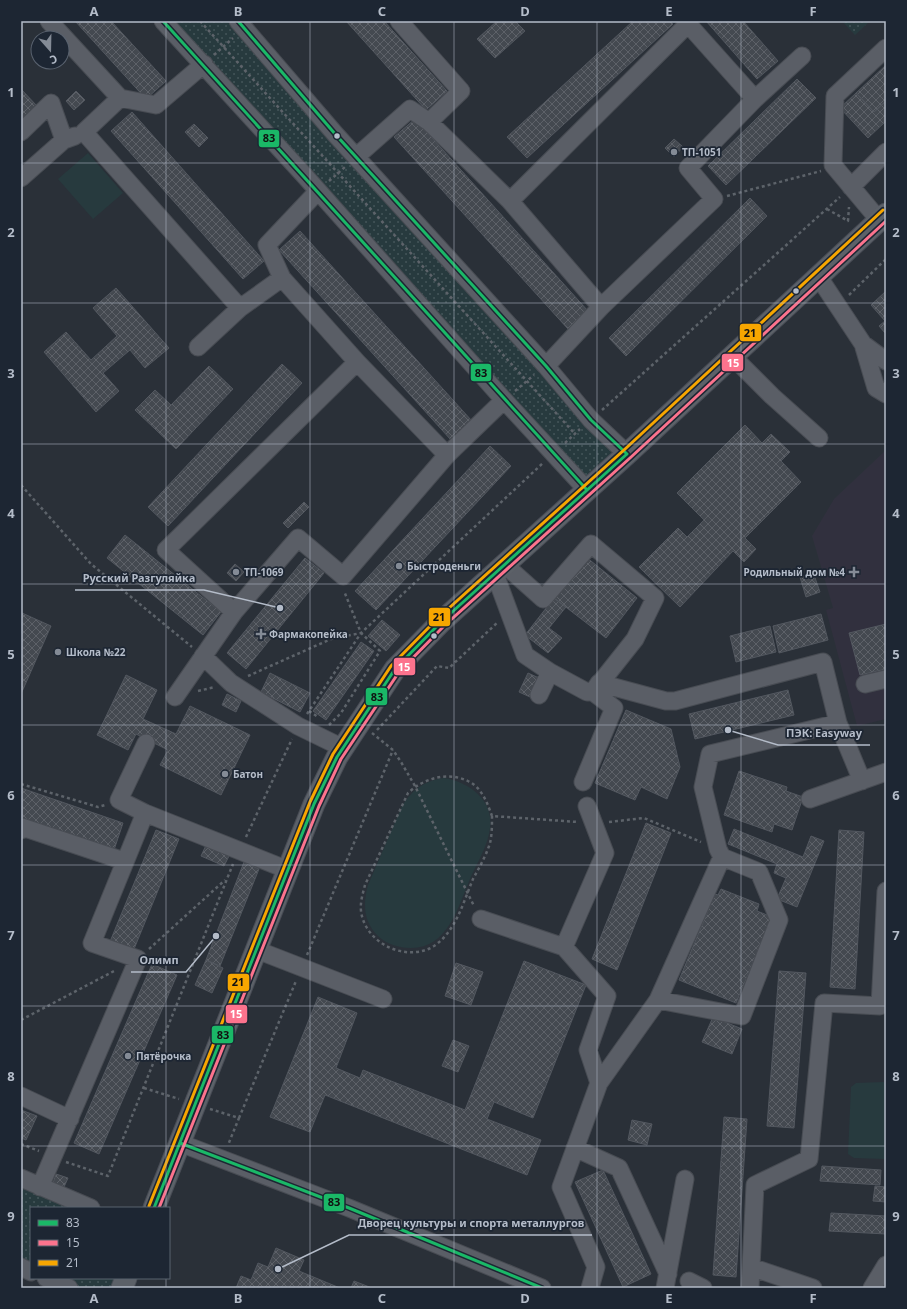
<svg xmlns="http://www.w3.org/2000/svg" width="907" height="1309" viewBox="0 0 907 1309" font-family="'Noto Sans',sans-serif">
	<style>
		.medical { fill: #31303e }
		.park { fill: url(#park-dots) }
		.garden { fill: #273a3e }
		.building { fill: url(#building-cross-hatch); stroke: #52575f }
		.lines { fill: none; stroke-linecap: round; stroke-linejoin: round }
		.minor-casing { stroke: #484c53; stroke-width: 19 }
		.major-casing { stroke: #484c55; stroke-width: 23 }
		.path { stroke: #5d636a; stroke-width: 2.5; stroke-dasharray: 3 3; stroke-linecap: butt }
		.minor { stroke: #5a5e66; stroke-width: 17 }
		.major { stroke: #5c6168; stroke-width: 21 }
		.bus-1-casing { stroke: #1d2633; stroke-width: 6 }
		.bus-2-casing { stroke: #1d2633; stroke-width: 6 }
		.bus-3-casing { stroke: #1d2633; stroke-width: 6 }
		.bus-1 { stroke: #1ab867; stroke-width: 3 }
		.bus-2 { stroke: #fc738d; stroke-width: 3 }
		.bus-3 { stroke: #f7a600; stroke-width: 3 }
		.grid { fill: none; stroke: #b4bcc9; stroke-width: 1; stroke-opacity: 0.55 }
		.bus-dot { fill: #b4bcc9; stroke: #1d2633; stroke-width: 1.5 }
		.poi-dot { fill: #848b96; stroke: #1d2633; stroke-width: 1.5 }
		.labels { text-anchor: middle; stroke-width: 3.5; stroke-linejoin: round; paint-order: stroke }
		.poi-label { font-size: 10px; font-weight: bold; fill: #b4bcc9; stroke: #1d2633; text-anchor: start }
		.leader { fill: none; stroke: #b4bcc9; stroke-width: 1.5 }
		.callout-dot { fill: #b4bcc9; stroke: #1d2633; stroke-width: 1.5 }
		.callout-label { font-size: 11px; text-anchor: middle; font-weight: bold; fill: #b4bcc9; stroke: #1d2633; stroke-width: 3.5; stroke-linejoin: round; paint-order: stroke }
		.line-badge { stroke: #1d2633; stroke-width: 1.5 }
		.badge-label { font-size: 11px; text-anchor: middle; font-weight: bold; fill: #fff }
		.pale-badge-label { font-size: 11px; text-anchor: middle; font-weight: bold; fill: #111 }
		.neatline { fill: none; stroke: #b4bcc9; stroke-width: 1.5 }
		.grid-label { font-size: 13px; text-anchor: middle; font-weight: bold; fill: #b4bcc9 }
	</style>
	<defs>
		<pattern id="park-dots" width="8" height="8" patternUnits="userSpaceOnUse"><rect width="8" height="8" fill="#273a3e"/><path d="M2 2h.1M6 6h.1" fill="none" stroke="#445559" stroke-width="1.8" stroke-linecap="round"/></pattern>
		<pattern id="building-cross-hatch" width="8" height="8" patternUnits="userSpaceOnUse"><rect width="8" height="8" fill="#444950"/><path d="M0 0l8 8M0 8l8-8" fill="none" stroke="#5d6168"/></pattern>
	</defs>
	<rect width="100%" height="100%" fill="#2a3038"/>
	<path class="medical" d="M886,450V719L857,726L826,610L833,608L812,536L834,499Z"/>
	<path class="park" d="M163,21H238L627,454L587,490Z
		M842,21H870L855,35Z
		M21,1178L91,1208H31V1272L21,1267Z
		M46,1278H126L122,1288H69Z"/>
	<path class="garden" d="M88,153L123,193L93,219L58,179Z
		M444,778C469,782 494,800 490,828C488,846 477,863 470,879C458,907 448,948 411,948C399,948 386,944 378,936C363,922 363,903 368,885L402,806C413,789 424,781 444,778Z
		M884,1082L886,1085V1157L884,1159L854,1158L848,1154L851,1087L856,1083Z"/>
	<path class="building" d="M75,21H111L166,81L146,99Z
		M346,21H384L447,91L426,110Z
		M497,21H515L525,31L495,58L477,39Z
		M633,21H670L673,24L527,158L507,137Z
		M706,21H743L778,61L757,79Z
		M886,65V101L874,112L856,93Z
		M797,79L816,98L726,185L708,166Z
		M21,89L37,106L21,120Z
		M76,91L85,100L74,110L66,101Z
		M856,93L874,112L886,101V121L868,138L840,108Z
		M132,112L264,261L243,279L111,131Z
		M415,119L588,311L568,329L394,137Z
		M194,124L208,138L199,147L185,132Z
		M674,139L683,147L674,157L665,148Z
		M750,198L767,216L626,356L609,338Z
		M300,231L472,421L451,440L279,250Z
		M116,288L169,348L145,368L130,350L103,373L119,391L96,412L44,352L66,332L91,360L117,336L93,308Z
		M886,291V334L879,326L885,321L871,305Z
		M282,364L302,383L168,526L148,507Z
		M209,366L233,389L176,449L135,410L155,390L171,405Z
		M745,425L762,443L771,434L790,452L781,461L801,482L745,538L756,549L744,562L733,551L680,607L639,567L678,528L687,537L704,520L677,493Z
		M490,446L511,466L376,610L355,591Z
		M304,502L309,507L288,528L283,523Z
		M125,535L221,612L203,635L107,558Z
		M586,557L637,598L606,638L554,598Z
		M305,558L324,573L246,669L227,653Z
		M235,564L244,572L236,581L227,573Z
		M813,572L820,592L806,597L800,577Z
		M554,598L566,607L549,628L562,638L548,653L525,635Z
		M22,613L51,626L21,694V615Z
		M821,614L828,640L779,653L773,626Z
		M382,620L400,635L386,651L368,636Z
		M886,624V669L860,675L849,633Z
		M770,626L776,652L736,662L730,636Z
		M361,642L374,651L326,720L313,711Z
		M270,673L310,693L300,712L261,692Z
		M528,673L539,678L530,697L519,692Z
		M126,675L157,690L143,719L176,734L190,706L250,735L221,795L160,765L168,750L136,734L128,750L97,735Z
		M788,690L794,715L695,739L689,714Z
		M227,694L241,701L236,712L222,705Z
		M626,710L671,729L680,767L667,799L641,787L635,800L595,783Z
		M739,771L787,787L786,791L803,797L792,830L774,824L772,832L724,815Z
		M21,788L123,823L114,850L21,818Z
		M646,823L671,833L617,970L592,959Z
		M734,829L803,857L811,836L824,841L797,907L777,899L786,878L774,873L777,864L728,844Z
		M156,830L179,839L132,954L109,944Z
		M839,830L864,832L855,989L830,987Z
		M207,843L230,854L224,866L201,856Z
		M244,862L259,869L220,966L206,960Z
		M721,889L759,904L757,911L772,917L736,1003L679,980L715,894L718,895Z
		M206,960L223,968L212,993L195,985Z
		M524,961L586,985L533,1118L494,1102L487,1119L541,1140L527,1175L325,1095L310,1132L270,1117L318,997L357,1013L336,1068L360,1078L363,1070L465,1110Z
		M456,963L483,972L471,1005L445,996Z
		M152,964L177,975L99,1154L74,1143Z
		M779,971L806,973L794,1128L767,1126Z
		M713,1017L742,1029L732,1054L702,1042Z
		M453,1040L469,1046L458,1072L442,1066Z
		M21,1110L37,1116L26,1140L21,1138Z
		M724,1117L747,1119L736,1277L713,1275Z
		M632,1120L652,1124L647,1145L628,1140Z
		M822,1166L881,1170L880,1185L820,1181Z
		M603,1170L651,1274L623,1287L575,1182Z
		M56,1174L68,1178L64,1187L53,1183Z
		M875,1186L886,1187V1202L873,1201Z
		M831,1213L886,1216V1234L829,1231Z
		M276,1248L304,1260L299,1271L340,1288H236L241,1276L251,1280L258,1263L268,1267Z
		M354,1281L372,1288H351Z"/>
	<g class="lines">
		<defs>
			<path id="minor" d="M49,21L120,98L156,105L204,64
				M163,21L304,175L504,400L587,490
				M238,21L336,135L546,366L591,420L627,454
				M399,21L461,91L429,122L510,201L601,307L546,366
				M120,98L84,132L240,308L282,278
				M21,132L51,103L64,140
				M357,156L410,109L429,122
				M21,178L64,140L75,136
				M851,187L886,152
				M318,191L267,245L282,278L357,362L447,455
				M510,201L688,24L755,99
				M879,220L833,165L835,96L886,48
				M818,276L863,344L886,361
				M601,307L714,199L688,168L755,99L802,56
				M863,344L876,388L886,394
				M198,347L240,308
				M732,356L772,396L819,438
				M505,565L543,599L591,544L655,598L635,639L593,692
				M495,574L525,655L550,672L587,692H593L614,708L583,782
				M234,612L166,550L357,362
				M203,656L231,683L298,726L343,748
				M865,684L886,679
				M593,692L599,683L666,701H675L823,662L838,723
				M539,695L550,672
				M175,697L234,612L298,538L343,576L447,455L504,400
				M146,743L119,800L145,813L288,870
				M810,799L886,772
				M587,806L605,853L564,947L607,996L588,1050L599,1083L561,1187L596,1267L590,1288
				M21,830L22,827L124,861
				M722,857L718,849L703,787L710,754L838,723L862,781
				M481,919L564,947
				M257,950L383,999
				M599,1083L658,1000L722,857L759,872L779,920L742,1016L658,1000
				M21,1096L70,1119
				M180,1143L349,1208L542,1288
				M575,1148L619,1168L668,1274
				M21,1178L91,1208
				M40,1187L138,959L92,943L145,813
				M21,1267L31,1272
				M751,1267L813,1288
				M46,1278L69,1288
				M689,1281L703,1288
				M665,1288L685,1179
				M750,1288L755,1185L809,1159L824,1003L880,1006L886,891
				M872,1288L886,1265"/>
			<path id="major" d="M154,1208L314,804L337,757L395,669L441,622L627,454L886,214
				M122,1288L126,1278"/>
		</defs>
		<use href="#minor" class="minor-casing"/>
		<use href="#major" class="major-casing"/>
		<path class="path" d="M200,21L575,434
			M214,55L233,38
			M329,181L345,167
			M727,196L821,171
			M827,209L848,221L849,207
			M849,295L886,259
			M515,391L534,375
			M602,410L840,197
			M565,443L580,429
			M21,485L91,564L192,647
			M248,676L331,639L361,633
			M198,691L215,687
			M309,711L318,717
			M307,714L361,633L543,463
			M329,725L341,713L380,651L361,633L344,591
			M377,730L437,666L449,668L498,622
			M372,733L393,750L401,762L415,786L474,906
			M21,784L98,807L105,805
			M492,816C488,805 483,791 473,784C452,770 425,777 408,793L365,885C363,893 360,902 361,911C365,944 407,963 434,946C456,931 463,903 473,879C479,868 486,856 490,843C492,835 492,825 492,816L578,822
			M609,822L644,818L701,842
			M246,837L292,739
			M149,949L225,880
			M307,955L393,750
			M21,1020L116,970
			M144,1088L179,1099
			M210,1109L239,1118L228,1145
			M239,1118L296,981
			M21,1144L39,1151
			M66,1162L108,1176L233,864"/>
		<use href="#minor" class="minor"/>
		<use href="#major" class="major"/>
		<defs>
			<path id="bus-1" d="M163,21L587,490
				M180,1143L349,1208L542,1288
				M154,1208L314,804L337,757L395,669L441,622L627,454L591,420L546,366L336,135L238,21"/>
			<path id="bus-2" d="M159,1208L319,806L341,759L399,672L444,626L630,458L886,221"/>
			<path id="bus-3" d="M149,1206L310,802L333,754L391,666L438,618L624,450L883,210"/>
		</defs>
		<use href="#bus-1" class="bus-1-casing"/>
		<use href="#bus-2" class="bus-2-casing"/>
		<use href="#bus-3" class="bus-3-casing"/>
		<use href="#bus-1" class="bus-1"/>
		<use href="#bus-2" class="bus-2"/>
		<use href="#bus-3" class="bus-3"/>
	</g>
	<path class="grid" d="M166,21V1208M310,21V1288M454,21V1288M597,21V1288M741,21V1288M21,163H886M21,303H886M21,444H886M21,584H886M21,725H886M21,865H886M21,1006H886M21,1146H886M166,1278V1288"/>
	<g class="bus-dot">
		<circle cx="337" cy="136" r="3.5"/>
		<circle cx="796" cy="291" r="3.5"/>
		<circle cx="434" cy="636" r="3.5"/>
	</g>
	<g class="poi-dot">
		<circle cx="674" cy="152" r="4"/>
		<circle cx="399" cy="566" r="4"/>
		<circle cx="236" cy="572" r="4"/>
		<path d="M852 566h4v4h4v4h-4v4h-4v-4h-4v-4h4z"/>
		<path d="M259 628h4v4h4v4h-4v4h-4v-4h-4v-4h4z"/>
		<circle cx="58" cy="652" r="4"/>
		<circle cx="225" cy="774" r="4"/>
		<circle cx="128" cy="1056" r="4"/>
	</g>
	<g class="labels">
		<g class="poi-label">
			<text x="682" y="156">ТП-1051</text>
			<text x="407" y="570">Быстроденьги</text>
			<text x="244" y="576">ТП-1069</text>
			<text x="845" y="576" text-anchor="end">Родильный дом №4</text>
			<text x="269" y="638">Фармакопейка</text>
			<text x="66" y="656">Школа №22</text>
			<text x="233" y="778">Батон</text>
			<text x="136" y="1060">Пятёрочка</text>
		</g>
	</g>
	<path class="leader" d="M280 608L204 590H75M728 730L778 745H870M216 936L186 972H131M278 1269L349 1235H592"/>
	<g class="callout-dot">
		<circle cx="280" cy="608" r="4"/>
		<circle cx="728" cy="730" r="4"/>
		<circle cx="216" cy="936" r="4"/>
		<circle cx="278" cy="1269" r="4"/>
	</g>
	<g class="callout-label">
		<text x="139" y="582">Русский Разгуляйка</text>
		<text x="824" y="737">ПЭК: Easyway</text>
		<text x="159" y="964">Олимп</text>
		<text x="471" y="1227">Дворец культуры и спорта металлургов</text>
	</g>
	<g class="line-badge">
		<rect x="258" y="129" width="22" height="19" rx="4" fill="#1ab867"/>
		<rect x="739" y="323" width="23" height="19" rx="4" fill="#f7a600"/>
		<rect x="721" y="353" width="23" height="19" rx="4" fill="#fc738d"/>
		<rect x="470" y="363" width="22" height="19" rx="4" fill="#1ab867"/>
		<rect x="428" y="607" width="23" height="20" rx="4" fill="#f7a600"/>
		<rect x="393" y="657" width="23" height="19" rx="4" fill="#fc738d"/>
		<rect x="365" y="687" width="23" height="19" rx="4" fill="#1ab867"/>
		<rect x="227" y="973" width="23" height="19" rx="4" fill="#f7a600"/>
		<rect x="225" y="1004" width="23" height="20" rx="4" fill="#fc738d"/>
		<rect x="211" y="1025" width="23" height="19" rx="4" fill="#1ab867"/>
		<rect x="323" y="1193" width="22" height="19" rx="4" fill="#1ab867"/>
	</g>
	<g class="badge-label">
		<text x="733" y="367">15</text>
		<text x="404" y="671">15</text>
		<text x="236" y="1018">15</text>
	</g>
	<g class="pale-badge-label">
		<text x="269" y="142">83</text>
		<text x="750" y="337">21</text>
		<text x="481" y="377">83</text>
		<text x="439" y="621">21</text>
		<text x="377" y="701">83</text>
		<text x="238" y="986">21</text>
		<text x="223" y="1039">83</text>
		<text x="334" y="1206">83</text>
	</g>
	<rect width="907" height="1309" fill="none" stroke="#1d2633" stroke-width="44"/>
	<rect x="30" y="1207" width="140" height="72" fill="#1d2633" stroke="#59626f"/>
	<rect x="38" y="1220" width="20" height="6" fill="#1ab867" stroke="#59626f"/>
	<text x="66" y="1227" font-size="12" fill="#b4bcc9">83</text>
	<rect x="38" y="1240" width="20" height="6" fill="#fc738d" stroke="#59626f"/>
	<text x="66" y="1247" font-size="12" fill="#b4bcc9">15</text>
	<rect x="38" y="1260" width="20" height="6" fill="#f7a600" stroke="#59626f"/>
	<text x="66" y="1267" font-size="12" fill="#b4bcc9">21</text>
	<g transform="translate(50 50) rotate(160)"><circle r="19" fill="#1d2633" stroke="#59626f"/>
	<path d="M0-3L7 15L0 10L-7 15Z" fill="#848b96"/>
	<text y="-6" font-size="11" font-weight="bold" text-anchor="middle" fill="#b4bcc9">С</text>
	</g>
	<rect x="22" y="22" width="863" height="1265" class="neatline"/>
	<g class="grid-label">
		<text x="94" y="16">A</text>
		<text x="238" y="16">B</text>
		<text x="382" y="16">C</text>
		<text x="525" y="16">D</text>
		<text x="669" y="16">E</text>
		<text x="813" y="16">F</text>
		<text x="11" y="97">1</text>
		<text x="896" y="97">1</text>
		<text x="11" y="237">2</text>
		<text x="896" y="237">2</text>
		<text x="11" y="378">3</text>
		<text x="896" y="378">3</text>
		<text x="11" y="518">4</text>
		<text x="896" y="518">4</text>
		<text x="11" y="659">5</text>
		<text x="896" y="659">5</text>
		<text x="11" y="800">6</text>
		<text x="896" y="800">6</text>
		<text x="11" y="940">7</text>
		<text x="896" y="940">7</text>
		<text x="11" y="1081">8</text>
		<text x="896" y="1081">8</text>
		<text x="11" y="1221">9</text>
		<text x="896" y="1221">9</text>
		<text x="94" y="1303">A</text>
		<text x="238" y="1303">B</text>
		<text x="382" y="1303">C</text>
		<text x="525" y="1303">D</text>
		<text x="669" y="1303">E</text>
		<text x="813" y="1303">F</text>
	</g>
</svg>
